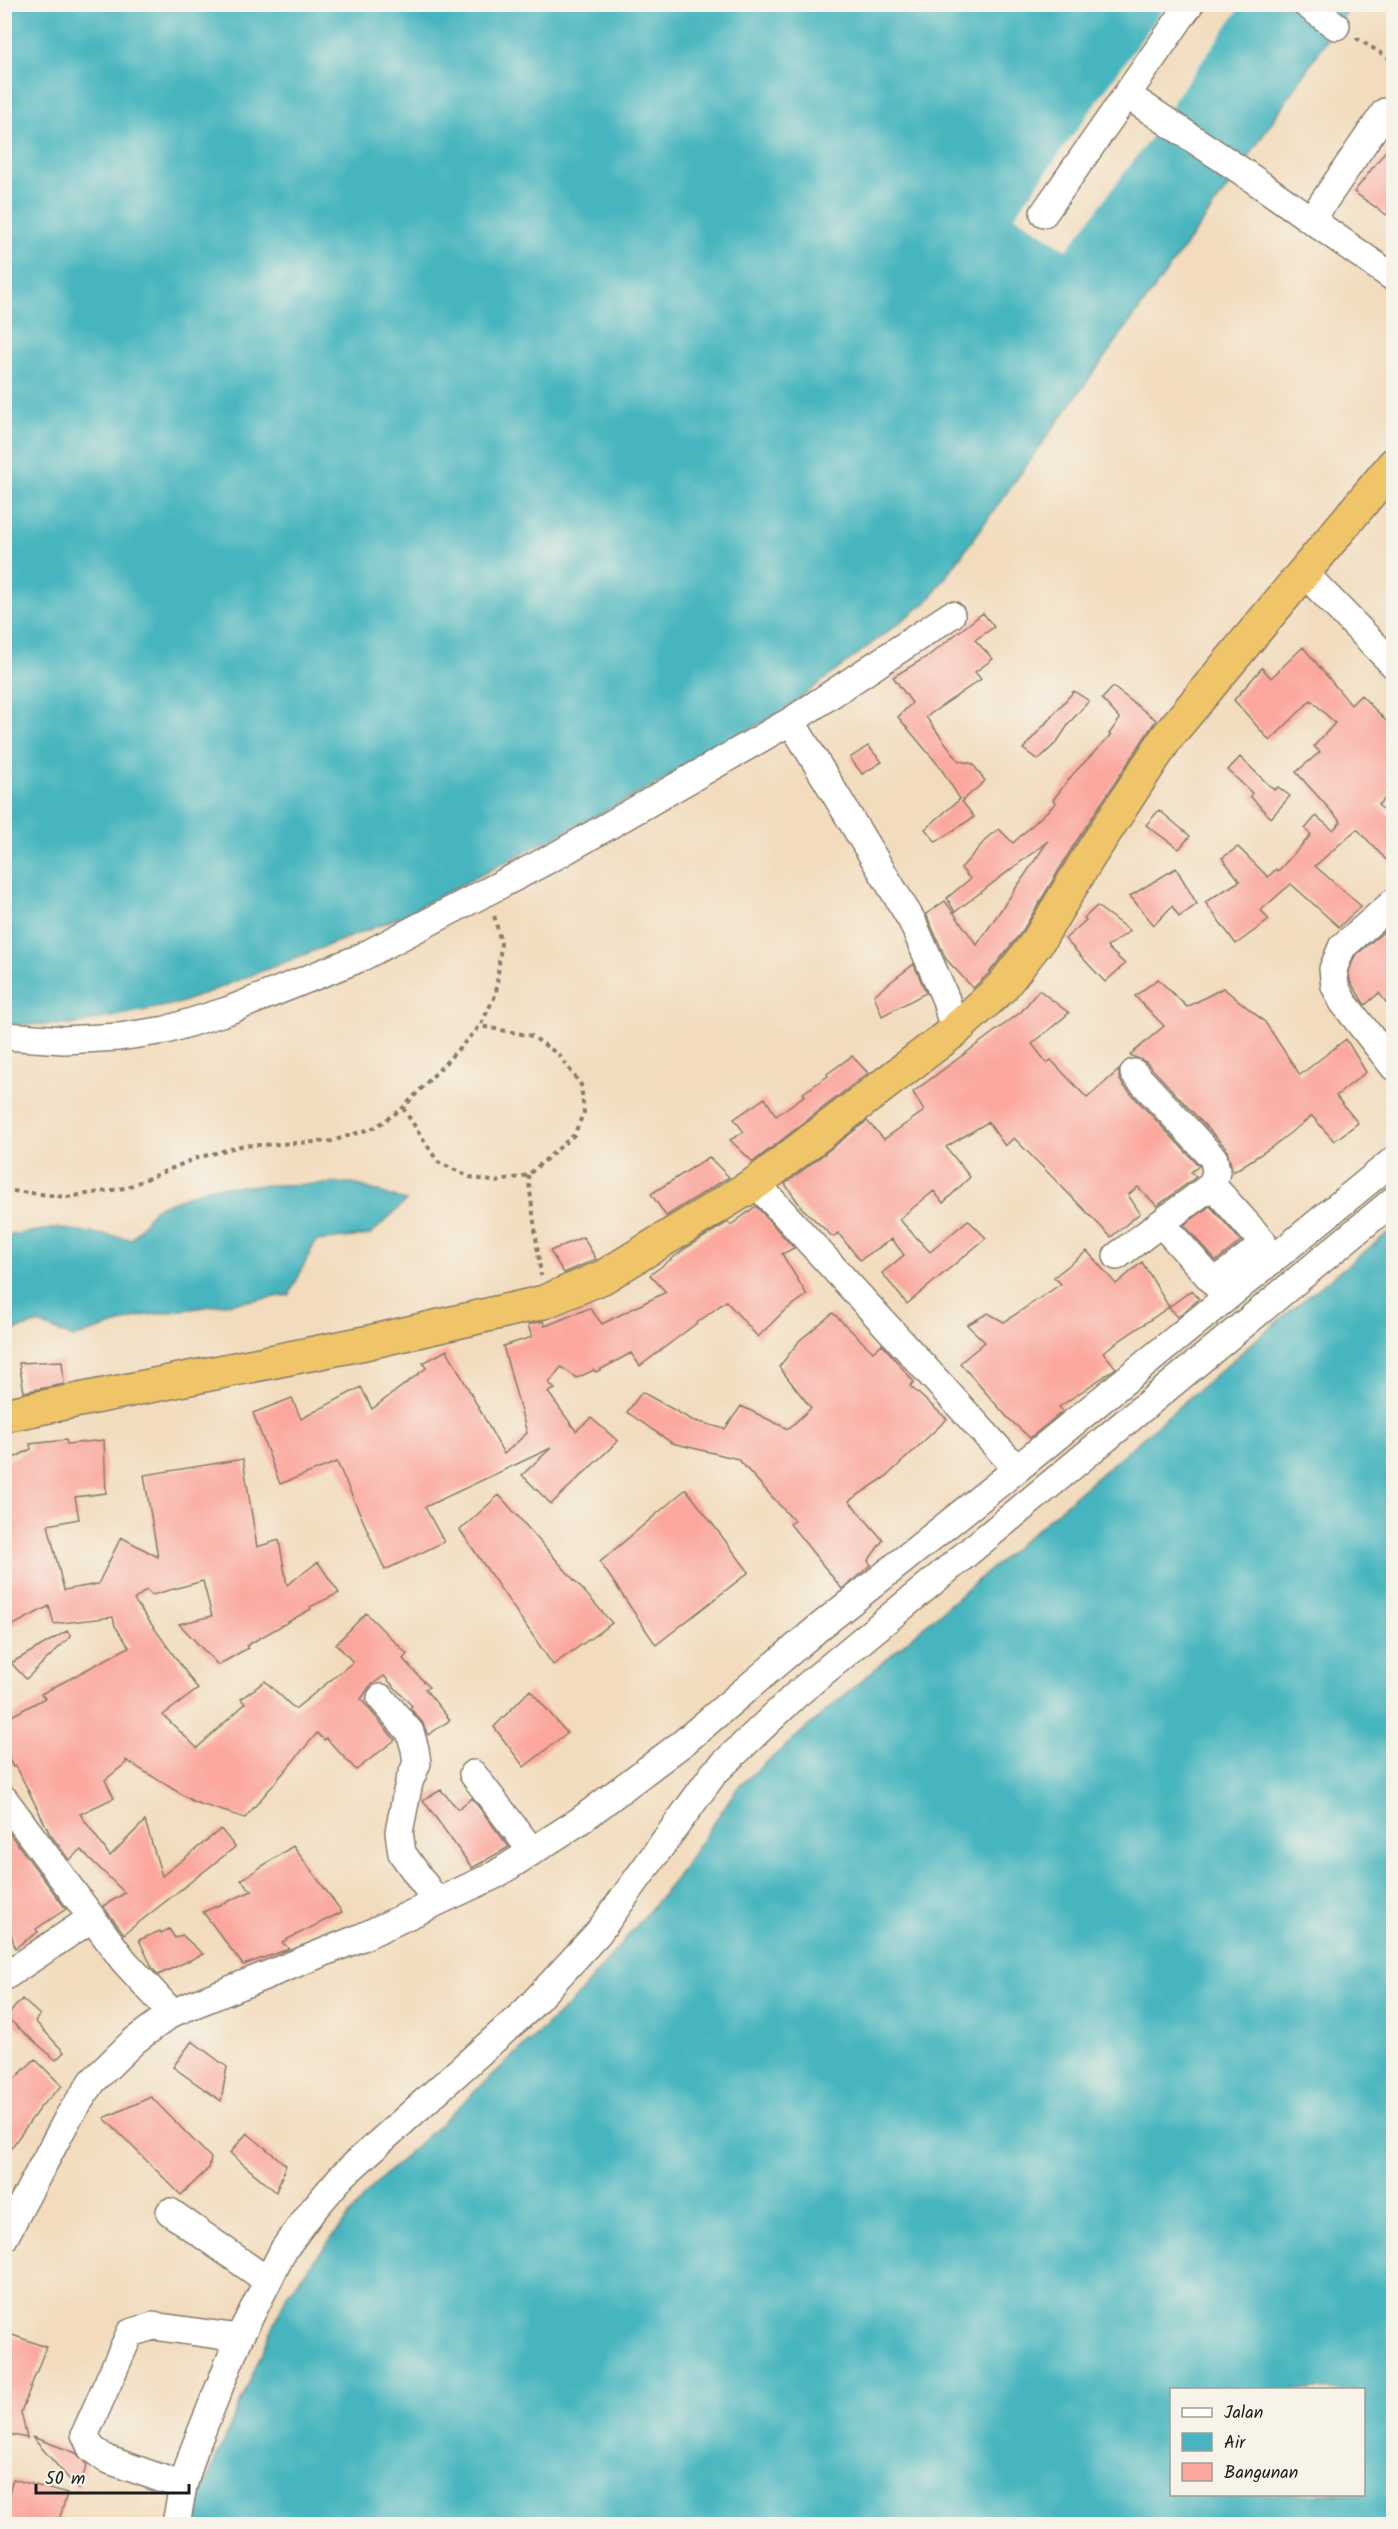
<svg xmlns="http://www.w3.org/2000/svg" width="1398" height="2529" viewBox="0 0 1398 2529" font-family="Kalam,sans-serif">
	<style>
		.water { fill: #46b5bf; stroke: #31686e; stroke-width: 1.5; fill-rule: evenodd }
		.pier { fill: #f2dcbd }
		.building { fill: #fba79e }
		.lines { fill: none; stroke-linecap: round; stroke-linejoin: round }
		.minor-casing { stroke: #877c6c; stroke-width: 30 }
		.highway-casing { stroke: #877c6c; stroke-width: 36 }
		.path { stroke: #877c6c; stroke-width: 4; stroke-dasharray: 4.5 4.5; stroke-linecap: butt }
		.minor { stroke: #fff; stroke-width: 27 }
		.highway { stroke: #f0c469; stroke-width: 33 }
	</style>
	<rect width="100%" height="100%" fill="#f7f3e8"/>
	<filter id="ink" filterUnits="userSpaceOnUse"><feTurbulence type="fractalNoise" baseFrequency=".0167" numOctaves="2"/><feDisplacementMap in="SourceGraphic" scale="12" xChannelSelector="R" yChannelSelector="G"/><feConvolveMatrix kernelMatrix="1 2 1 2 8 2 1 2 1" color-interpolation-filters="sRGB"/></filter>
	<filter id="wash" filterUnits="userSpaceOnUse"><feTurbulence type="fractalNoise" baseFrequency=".008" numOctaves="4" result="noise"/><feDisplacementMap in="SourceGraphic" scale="24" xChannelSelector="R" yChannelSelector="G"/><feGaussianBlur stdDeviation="1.35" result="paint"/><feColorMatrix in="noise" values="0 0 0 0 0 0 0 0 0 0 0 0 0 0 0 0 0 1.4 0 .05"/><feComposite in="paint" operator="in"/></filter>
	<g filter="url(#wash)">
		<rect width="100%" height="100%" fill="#f2dcbd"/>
		<path class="water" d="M5,5H1350L1235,177L929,600L787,708L648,789L393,920L180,1003L71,1025L5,1024Z
			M352,1183L406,1201L370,1235L316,1241L289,1295L141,1316L73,1338L39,1323L5,1333V1236L58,1228L132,1239L155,1208L211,1187Z
			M1393,1229V2524H197L199,2498L287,2295L372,2187L575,1999L675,1880L738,1787L1286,1314ZM1172,2390H1364V2494H1172Z"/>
		<path class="pier" d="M1166,5H1242L1173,102L1172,111L1159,126L1067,250L1015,216Z"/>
		<g id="blocks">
			<path class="building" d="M1394,140V220L1354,192Z
				M983,613L994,627L975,640L993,659L975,672L981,679L926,717L959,761L973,764L985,781L962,801L974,817L936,842L925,829L960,799L940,767L898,717L912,703L893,677L928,656Z
				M1303,647L1351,705L1361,695L1394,729V790L1378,805L1394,819V868L1357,829L1315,866L1361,906L1339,927L1291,884L1261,910L1269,920L1236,944L1205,902L1240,881L1222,858L1238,847L1268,877L1276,869L1278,871L1311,835L1305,829L1316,816L1333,830L1341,822L1296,772L1320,752L1314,746L1335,723L1311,700L1270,741L1234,700L1262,668L1271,678Z
				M1113,687L1156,720L1072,848L1023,930L988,974L973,988L946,959L926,914L945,901L977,945L1048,841L955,912L947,898L970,879L961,868L989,836L999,829L1013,843L1056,803L1053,800L1073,774L1111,735L1109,734L1120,719L1102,699Z
				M1074,691L1089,701L1070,722L1057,742L1038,760L1023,749Z
				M868,746L882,762L862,774L850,758Z
				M1240,757L1274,790L1278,787L1290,796L1271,818L1250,796L1252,793L1228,770Z
				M1159,810L1190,836L1179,849L1146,825Z
				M1176,868L1197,904L1179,917L1172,906L1154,925L1130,896Z
				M1097,906L1130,931L1107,947L1125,964L1105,982L1065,939L1086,920L1084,918Z
				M1394,923V1013L1379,993L1365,1005L1350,981L1349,971L1355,956Z
				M914,964L926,993L882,1016L874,995Z
				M1158,979L1187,1007L1223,988L1265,1022L1300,1075L1346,1039L1366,1072L1336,1096L1358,1123L1334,1141L1312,1116L1272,1147L1233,1172L1226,1148L1146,1062L1130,1055L1164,1026L1135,996Z
				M1039,990L1069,1013L1032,1044L1047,1063L1051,1060L1087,1098L1119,1070V1077L1122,1084L1199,1166L1191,1172L1196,1177L1157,1206L1138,1187L1128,1195L1140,1213L1111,1237L1014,1138L1005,1146L988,1122L946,1147L970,1177L943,1203L934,1191L899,1219L930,1252L968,1220L986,1238L907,1304L882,1273L904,1255L892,1239L860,1260L838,1233L833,1237L802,1208L785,1184L867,1121L884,1139L924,1111L913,1092L1021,1012Z
				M852,1056L868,1073L753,1162L730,1140L744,1132L734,1119L765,1098L776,1116L805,1095L803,1093L828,1076L827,1074Z
				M709,1157L729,1177L666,1216L651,1194Z
				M756,1206L794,1248L782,1254L807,1295L783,1312L758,1337L726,1301L640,1366L631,1353L596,1372L594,1370L577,1378L561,1367L549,1383L555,1389L548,1392L576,1431L591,1418L618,1441L551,1504L522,1475L551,1448L425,1507L444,1542L385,1570L337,1462L280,1484L253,1413L292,1398L301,1419L361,1387L372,1409L426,1368L423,1363L447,1350L504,1454L527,1433L503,1346L532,1337L528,1325L543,1321L545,1326L590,1308L602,1324L666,1292L650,1275L686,1248L728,1222L731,1225Z
				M1210,1206L1241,1241L1216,1261L1184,1225Z
				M583,1237L596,1259L564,1273L550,1251Z
				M1087,1251L1116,1284L1142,1262L1169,1307L1103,1352L1116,1368L1059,1407L1063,1411L1030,1438L1007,1417L960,1363L985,1342L967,1325L988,1313L1004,1322L1061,1284L1054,1277Z
				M1192,1290L1199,1299L1178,1317L1169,1307Z
				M833,1313L873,1352L882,1344L914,1382L910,1386L947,1419L887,1476L849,1501L883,1540L868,1561L871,1565L842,1589L790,1524L794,1521L738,1459L672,1443L627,1412L642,1392L692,1420L725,1429L741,1406L788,1429L811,1408L779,1367L800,1340Z
				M62,1361L64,1384L24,1392L19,1363Z
				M66,1440L67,1444L104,1440L106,1493L75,1497L79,1519L48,1525L64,1590L98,1584L121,1537L158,1557L144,1475L243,1459L257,1547L279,1540L287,1585L318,1562L339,1593L310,1607L311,1609L246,1646L248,1648L218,1665L179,1624L212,1616L203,1581L152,1595L146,1590L134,1600L198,1689L163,1715L197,1748L245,1704L241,1699L265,1681L295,1709L353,1662L336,1644L366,1613L407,1654L403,1659L429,1687L425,1689L450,1720L428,1735L422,1722L410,1708L412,1706L384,1676L370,1686L361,1699L395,1740L356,1770L326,1738L324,1740L317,1733L245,1818L194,1802L126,1760V1763L105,1780L114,1798L80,1814L110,1856L145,1821L162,1876L221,1829L235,1847L124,1934L103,1906L125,1893L81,1850L69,1860L50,1834L16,1766L13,1767L4,1750V1720L45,1698L41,1694L129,1647L115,1626L113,1617L54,1624L49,1606L4,1630V1463L31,1449L30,1444Z
				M686,1489L749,1572L656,1645L600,1562Z
				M499,1495L612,1623L553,1665L460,1530Z
				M67,1631L71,1636L26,1679L11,1663Z
				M530,1690L567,1733L524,1767L494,1727Z
				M441,1790L458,1809L472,1798L509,1847L472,1868L423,1800Z
				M4,1826L66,1909L36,1929L38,1932L15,1948L11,1933L4,1940Z
				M293,1846L342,1912L282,1942L289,1949L243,1965L203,1912L252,1891L241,1880Z
				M169,1929L175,1938L182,1935L203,1954L158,1975L153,1969L139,1940L160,1931L161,1933Z
				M22,1999L40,2015L35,2021L64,2052L56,2060L6,2017Z
				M192,2041L227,2067L221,2101L173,2067Z
				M35,2059L62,2086L41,2106L4,2158V2089Z
				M151,2097L211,2158L209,2168L181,2195L104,2118Z
				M247,2133L286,2165L276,2192L230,2153Z
				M4,2332L46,2347L21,2412L27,2438L4,2433Z
				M32,2437L76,2453L87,2465L78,2489Z
				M13,2479L67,2494L58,2524H4V2508Z"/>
		</g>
	</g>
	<g filter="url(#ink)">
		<use href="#blocks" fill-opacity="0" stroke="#877c6c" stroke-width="1.5"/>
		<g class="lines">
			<defs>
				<path id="minor" d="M1306,4L1336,26
					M1127,95L1240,170L1394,278
					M1044,213L1190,4
					M1311,220L1385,112
					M1304,573L1394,665
					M791,721L912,921L946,1000L954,1031
					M1394,902L1342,947L1333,969L1335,986L1343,1002L1394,1067
					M4,1036L64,1040L119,1037L166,1030L227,1011L360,958L559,854L791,721L951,615
					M756,1183L1017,1469
					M1212,1185L1262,1241L1261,1246L1214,1283
					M1161,1223L1226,1296
					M1117,1256L1212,1185L1216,1172L1214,1159L1134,1073
					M381,1698L410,1732L415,1749L417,1763L409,1782L399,1832L402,1853L437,1902
					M473,1774L532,1851
					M4,1799L124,1961L172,2013
					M4,1977L92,1918
					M170,2212L268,2281
					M4,2238L69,2116L93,2081L134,2041L172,2013L362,1937L495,1875L578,1822L684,1742L817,1629L1017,1469L1394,1160
					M183,2486L106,2459L91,2448L85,2434L130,2333L153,2326L239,2338
					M176,2524L183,2486L194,2450L239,2338L284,2249L312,2211L342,2176L526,2011L598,1933L714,1773L797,1694L1394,1200"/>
				<path id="highway" d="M4,1415L365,1343L544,1302L603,1277L756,1183L954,1031L1002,987L1038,941L1088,858L1167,737L1394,464"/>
			</defs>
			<use href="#minor" class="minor-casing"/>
			<use href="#highway" class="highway-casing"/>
			<path class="path" d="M1356,38L1394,61
				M403,1108L438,1162L470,1177L496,1182L528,1175L574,1135L584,1112L581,1085L559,1055L532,1036L480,1026
				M528,1175L541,1276
				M4,1190L67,1197L125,1188L194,1159L240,1146L332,1141L376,1127L403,1108L480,1026L496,994L501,943L494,915"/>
			<use href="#minor" class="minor"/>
			<use href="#highway" class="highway"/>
		</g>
	</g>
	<rect width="1398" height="2529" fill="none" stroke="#f7f3e8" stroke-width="24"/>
	<rect x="1170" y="2388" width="195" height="108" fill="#f7f3e8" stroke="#9f9d96" stroke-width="1.5"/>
	<rect x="1182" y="2408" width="30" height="9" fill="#ffffff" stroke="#9f9d96" stroke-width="1.5"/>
	<text x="1224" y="2418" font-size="18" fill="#1c1c1c">Jalan</text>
	<rect x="1182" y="2433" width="30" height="18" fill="#46b5bf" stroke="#9f9d96" stroke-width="1.5"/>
	<text x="1224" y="2448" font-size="18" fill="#1c1c1c">Air</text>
	<rect x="1182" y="2463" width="30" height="18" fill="#fba79e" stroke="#9f9d96" stroke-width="1.5"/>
	<text x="1224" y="2478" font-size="18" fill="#1c1c1c">Bangunan</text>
	<path d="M36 2484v9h153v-9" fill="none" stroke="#1c1c1c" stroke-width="3"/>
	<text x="45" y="2484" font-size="18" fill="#1c1c1c" stroke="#f7f3e8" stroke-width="4.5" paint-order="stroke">50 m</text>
</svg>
